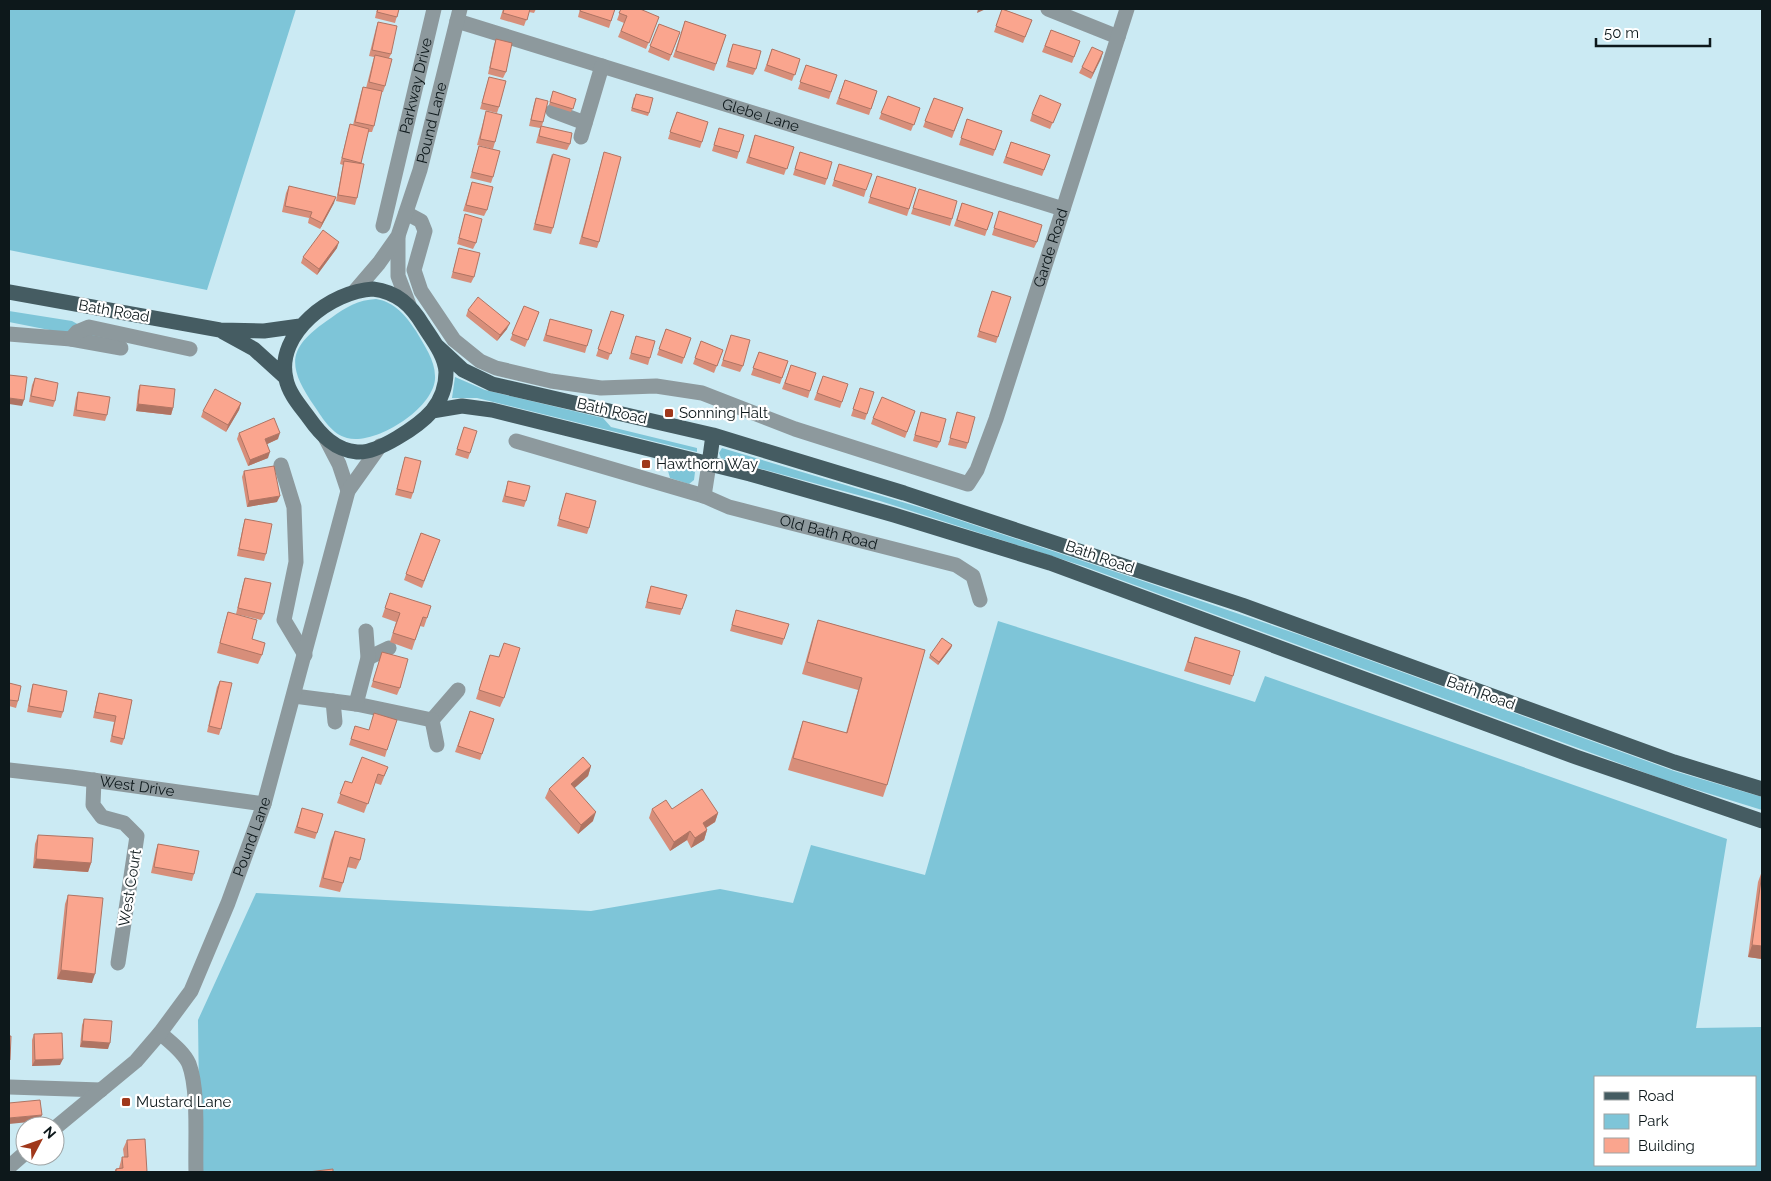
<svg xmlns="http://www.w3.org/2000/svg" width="1771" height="1181" viewBox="0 0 1771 1181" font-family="Raleway,sans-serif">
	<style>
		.green { fill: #7ec5d8; fill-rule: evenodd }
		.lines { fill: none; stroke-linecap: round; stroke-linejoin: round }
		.minor { stroke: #8d999d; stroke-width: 15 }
		.major { stroke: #455c62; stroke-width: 15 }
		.wall { fill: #d78e7a }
		.shaded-wall { fill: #af7463 }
		.building { fill: #faa58e; stroke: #af7463 }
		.poi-dot { fill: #a0381b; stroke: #fff; stroke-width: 2 }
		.labels { text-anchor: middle; stroke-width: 4.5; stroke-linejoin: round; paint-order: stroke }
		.street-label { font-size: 15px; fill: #0d181b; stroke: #fff }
		.poi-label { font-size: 15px; fill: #0d181b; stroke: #fff; text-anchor: start }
	</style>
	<rect width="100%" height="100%" fill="#cbeaf3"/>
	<path class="green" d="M9,9H296L207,290L9,250Z
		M376,299C395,302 406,316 416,331C424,345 435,360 435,376C437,407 375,446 347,438C332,434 323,419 315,407C285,364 288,347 331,318C346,307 358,300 376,299Z
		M9,311L72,321L110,342L9,322Z
		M455,377L485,390L603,418L611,427L697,448V452L477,398H452Z
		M722,448L929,510L1137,579L1303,636L1674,771L1762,797V810L1665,780L1083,566L880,501L721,458L719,453Z
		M677,468H687L695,472L694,480L689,484L670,478L668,471Z
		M998,621L1255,702L1265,676L1727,839L1696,1028L1762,1027V1172H200L198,1020L256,893L591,911L720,889L793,903L811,845L925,875ZM1595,1077H1755V1165H1595Z"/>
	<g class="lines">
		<g class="minor">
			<path d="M1048,9L1118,37"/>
			<path id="s1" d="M457,21L1063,209"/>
			<path d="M553,111L585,123"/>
			<path d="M581,137L602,66"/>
			<path id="s2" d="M406,213L421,221L425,231L414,270L421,291L454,340L480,361L496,368L551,381L601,388L656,386L702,393L795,429L968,484L977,470L996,419L1127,9"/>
			<path id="s3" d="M383,226L434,9"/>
			<path d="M398,237V276L409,305"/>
			<path id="s4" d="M355,291L379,263L398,236L420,170L460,9"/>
			<path d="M9,334L71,339L121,348"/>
			<path d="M71,339L77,332L89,327L190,349"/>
			<path d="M326,439L339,464L348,491"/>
			<path id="s5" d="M516,441L704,496L729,507L956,565L973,576L980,600"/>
			<path d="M281,465L294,507L296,562L284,620L305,655"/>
			<path d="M704,496L709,464"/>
			<path d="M368,658L389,648"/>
			<path d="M294,696L356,704L432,720L458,690"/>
			<path d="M333,701L335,722"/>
			<path d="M356,704L368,658L366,631"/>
			<path d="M432,720L437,745"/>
			<path id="s6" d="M9,770L71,777L264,804"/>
			<path d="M94,780L93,805L102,817L124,823L137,836L118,963"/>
			<path d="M160,1033C170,1042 184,1052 189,1064C199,1090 195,1143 196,1172"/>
			<path d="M9,1087L101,1090"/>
			<path id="s7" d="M55,1128L136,1061L160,1033L191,991L228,903L264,804L348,491L380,446"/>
			<path d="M9,1167L25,1153"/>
		</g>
		<path class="major" d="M373,289C397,292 411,305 423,325C432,339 445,355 446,372C446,387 441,400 432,411C419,426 377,454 357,452C335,450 321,435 309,418C301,407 289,394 286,379C275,333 332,291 373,289Z
			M9,292L220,330L264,331L300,326
			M223,332L254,349L286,378
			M436,345L463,370L492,384L713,435L904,493L1242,605L1674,762L1762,789
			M432,411L462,406L492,410L750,474L894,515L1050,563L1576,757L1762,821
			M709,464L713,435"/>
	</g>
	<path class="wall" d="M377,9H399L395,23L375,18Z
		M501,9H536L534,13L529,12L524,26L500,19L503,9Z
		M580,9H615L609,28L578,17Z
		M621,9L659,17L646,49L618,37L624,23L617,20Z
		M1002,9L1032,20L1023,43L994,32Z
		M685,21L726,35L714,71L673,57Z
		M378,22L391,54L389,58L385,86L383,92H381L374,126L372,132H368L361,164L357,198L355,205L336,201L343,165L340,164L348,131L350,124L353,125L361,93L363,87L366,88L374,57L369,56L376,28Z
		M659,24L680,32L669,61L648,52Z
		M1051,30L1080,41L1072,63L1042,52Z
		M496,39L506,72L503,78L488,74L494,45Z
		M733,44L756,69L753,75L726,67Z
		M772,49L800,59L792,81L764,71Z
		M1103,52L1091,79L1079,73L1082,67Z
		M806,65L837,75L829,99L798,89Z
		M489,77L499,107L497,113L480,109Z
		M845,80L877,91L869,115L836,104Z
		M553,91L576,99L571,112L549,105Z
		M888,96L920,108L911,131L879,119Z
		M634,97L649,113L648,116L631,111Z
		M536,98L543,122L542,126L570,144L567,150L536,143L540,128L529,126L534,104Z
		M934,98L963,108L952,138L923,127Z
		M1058,110L1050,129L1030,121L1032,114Z
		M486,111L495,142L493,149L477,145Z
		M674,119L702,142L700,148L668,139Z
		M967,119L1002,131L993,156L959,145Z
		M719,128L739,152L737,159L712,151Z
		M753,141L794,147L784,175L746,163Z
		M1011,142L1050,155L1042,176L1003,163Z
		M479,146L493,177L491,183L470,178Z
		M604,152L599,242L597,248L579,244Z
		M800,152L827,179L825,185L793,175Z
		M552,154L553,228L551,234L533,230L550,160Z
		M839,164L866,190L864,197L832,186Z
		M472,182L487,210L484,216L463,211Z
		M875,182L916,188L907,216L868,203Z
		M289,186L334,203L320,229L308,223L309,218L282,212L286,193Z
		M917,195L952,219L950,226L911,214Z
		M962,203L993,213L985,236L954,226Z
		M465,214L476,243L473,249L457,244Z
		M997,218L1037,242L1034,248L992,235Z
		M337,248L317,275L301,263L303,257Z
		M459,248L474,277L471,283L451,278Z
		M992,291L1011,297L996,343L977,337Z
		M524,306L539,312L525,347L510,340Z
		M468,310L507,329L497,341L466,316Z
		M611,311L624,315L608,360L596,356Z
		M550,319L587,346L585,353L543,341Z
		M666,329L691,338L682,364L657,355Z
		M731,335L743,366L740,372L721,366Z
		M636,336L650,358L648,365L629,359Z
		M701,341L723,350L714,373L693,364Z
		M759,352L788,361L780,384L751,375Z
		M791,365L810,391L808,398L782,389Z
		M823,376L842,402L840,408L814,400Z
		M35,378L55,401L53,407L29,402L32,385Z
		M140,385L173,408L171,415L136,411L138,391Z
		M860,388L867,414L865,420L851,416Z
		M78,392L107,415L105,421L73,416L76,398Z
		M241,403L239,410L226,432L201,417L203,411Z
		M915,411L905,438L871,424L873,418Z
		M921,412L940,442L937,448L913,441Z
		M957,412L968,443L966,449L948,445Z
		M464,427L470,453L468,459L455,455Z
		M239,433L278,439L267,444L268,458L248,466L237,439Z
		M405,457L413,493L411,499L395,495Z
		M244,471L277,502L247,507L242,477Z
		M508,481L526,501L524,507L502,502Z
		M566,493L589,528L587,534L557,526Z
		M245,519L266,554L264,561L237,556L243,526Z
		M421,533L440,540L422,588L404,580Z
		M245,578L264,614L261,620L236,614L243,584Z
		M651,586L687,595L680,615L645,608Z
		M390,593L427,618L424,627L420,626L412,650L390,642L396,622L382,617Z
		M736,610L784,639L782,645L730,631Z
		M228,612L252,639L262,655L258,664L217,653L225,622Z
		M818,620L925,650L887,785L883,797L788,770L799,733L803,721L846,733L858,690L802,674L814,632Z
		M1195,637L1233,676L1230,685L1184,671Z
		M952,645L951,648L938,665L929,658L930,655Z
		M382,652L400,688L397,695L371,687Z
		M490,655L499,657L504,698L500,707L476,699Z
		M220,681L221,729L219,735L207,732L217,687Z
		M9,683L18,701L16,708L9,706Z
		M33,684L63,712L61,718L27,712L31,691Z
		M99,693L132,700L124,739L122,745L110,742L114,722L93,718L97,700Z
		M470,711L494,719L480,760L455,752Z
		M355,726L387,750L385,757L349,745Z
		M591,766L588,776L574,788L593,821L578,834L545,798L549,789Z
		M388,767L381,785L375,783L364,813L337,803L345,781L352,783Z
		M302,808L317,833L315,839L294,833Z
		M652,809H672L718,813L715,822L706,828L707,830L704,840L691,848L687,840L670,851L649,818Z
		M335,831L360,860L356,869L347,867L343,883L340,892L319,887L331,840Z
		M38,835L91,863L88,872L33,868L35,844Z
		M158,844L194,874L192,881L151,873L156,850Z
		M1762,871V959L1748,957L1758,882Z
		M68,895L92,983L57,979L65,904Z
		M84,1019L108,1049L80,1047L82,1025Z
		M34,1034L60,1065L32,1066V1040Z
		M127,1140L147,1172H114L116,1169L119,1168L122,1157H124L123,1149Z"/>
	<path class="shaded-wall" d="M978,9H986L977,13Z
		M1103,52L1101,59L1091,79L1093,73Z
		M336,197L334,203L320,229L322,223Z
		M339,242L337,248L317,275L319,269Z
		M510,323L507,329L497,341L500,335Z
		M9,398L24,400L22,406L9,404Z
		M241,403L239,410L226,432L228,425Z
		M138,404L173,408L171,415L136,411Z
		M280,433L278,439L263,446L265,439Z
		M270,452L268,458L248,466L250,460Z
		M280,496L277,502L247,507L249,501Z
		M952,645L951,648L938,665L939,662Z
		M591,766L588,776L568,794L571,784Z
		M596,812L593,821L578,834L581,825Z
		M718,813L715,822L699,832L703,823Z
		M707,830L704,840L691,848L695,838Z
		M690,831L687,840L670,851L674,842Z
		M36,859L91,863L88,872L33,868Z
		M1752,945L1762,946V959L1748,957Z
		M61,970L95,974L92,983L57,979Z
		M82,1041L110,1043L108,1049L80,1047Z
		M63,1059L60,1065L32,1066L35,1060Z
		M42,1115L39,1121L9,1124V1118Z"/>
	<path class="building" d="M378,9H399L397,17L377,12Z
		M504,9H530L527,20L503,13Z
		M581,9H615L611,21L580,11Z
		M621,9H640L659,17L649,43L621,31L627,16L619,13Z
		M1002,9L1032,20L1025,37L996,26Z
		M685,21L726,35L716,64L676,51Z
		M378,22L397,26L391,54L372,50Z
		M659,24L680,32L671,55L650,46Z
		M1051,30L1080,41L1074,57L1045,46Z
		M496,39L512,43L506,72L490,68Z
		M733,44L761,51L756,69L728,61Z
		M1092,47L1103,52L1093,73L1082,67Z
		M772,49L800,59L795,75L767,65Z
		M375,55L392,59L385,86L369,82Z
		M806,65L837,75L831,92L800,82Z
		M489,77L506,81L499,107L482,103Z
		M845,80L877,91L871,109L839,98Z
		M363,87L382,91L374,126L355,122Z
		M553,91L576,99L573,109L550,102Z
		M636,94L653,98L649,113L632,108Z
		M1040,95L1061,104L1053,123L1032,114Z
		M888,96L920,108L914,125L881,113Z
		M536,98L548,101L543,122L531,120Z
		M934,98L963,108L954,131L925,121Z
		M486,111L502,115L495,142L480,139Z
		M677,112L708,122L702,142L670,132Z
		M967,119L1002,131L995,150L961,138Z
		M350,124L369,129L361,163L342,158Z
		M541,126L572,133L570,144L539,136Z
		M719,128L744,135L739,152L714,145Z
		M755,135L794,147L787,169L749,157Z
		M1011,142L1050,155L1044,170L1006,157Z
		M479,146L500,151L493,177L472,172Z
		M604,152L621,157L599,242L582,237Z
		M800,152L832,162L827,179L795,169Z
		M553,154L570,159L553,228L535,224Z
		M344,161L364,164L357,198L338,195Z
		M839,164L872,174L866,190L834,180Z
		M877,176L916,188L909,209L870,197Z
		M472,182L493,187L487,210L466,205Z
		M289,186L336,197L322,223L310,217L312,212L285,206Z
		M919,189L957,201L952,219L913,208Z
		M962,203L993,213L987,230L957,220Z
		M999,211L1042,225L1037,242L994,228Z
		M465,214L482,219L476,243L459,238Z
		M323,230L339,242L319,269L303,257Z
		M459,248L480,253L474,277L453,272Z
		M992,291L1011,297L998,337L979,331Z
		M478,297L510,323L500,335L468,310Z
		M524,306L539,312L528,340L512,334Z
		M611,311L624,315L611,354L598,349Z
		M550,319L592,330L587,346L546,335Z
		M666,329L691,338L684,358L659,349Z
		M731,335L750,340L743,366L723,360Z
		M636,336L655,341L650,358L631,353Z
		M701,341L723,350L717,366L695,358Z
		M759,352L788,361L782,378L753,368Z
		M791,365L816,373L810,391L785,383Z
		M9,375L27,377L24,400L9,398Z
		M823,376L848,384L842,402L817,393Z
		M35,378L58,383L55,401L31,396Z
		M140,385L175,389L173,408L138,404Z
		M860,388L874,392L867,414L853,409Z
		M215,389L241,403L228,425L203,411Z
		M78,392L110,397L107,415L76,410Z
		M882,397L915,411L907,432L873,418Z
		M921,412L946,419L940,442L915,435Z
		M957,412L975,417L968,443L950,438Z
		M274,418L280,433L265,439L270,452L250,460L239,433Z
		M464,427L477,431L470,453L457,449Z
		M405,457L421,461L413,493L397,489Z
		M274,466L280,496L249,501L244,471Z
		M508,481L530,486L526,501L505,496Z
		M566,493L596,501L589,528L559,519Z
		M245,519L272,524L266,554L239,549Z
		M421,533L440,540L424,581L406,574Z
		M245,578L271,583L264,614L238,608Z
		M651,586L687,595L682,609L647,602Z
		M390,593L431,606L427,618L423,617L415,640L393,633L400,613L385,608Z
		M736,610L789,624L784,639L732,625Z
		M228,612L257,620L252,639L265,643L262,655L220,643Z
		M818,620L925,650L887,785L793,758L803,721L847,733L862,678L807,662Z
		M1195,637L1240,651L1233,676L1188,662Z
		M942,638L952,645L939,662L930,655Z
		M504,643L520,648L504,698L479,690L490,655L499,657Z
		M382,652L408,659L400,688L373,681Z
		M220,681L232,683L221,729L209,726Z
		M9,683L21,686L18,701L9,700Z
		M33,684L67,691L63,712L29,706Z
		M99,693L132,700L124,739L112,736L116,716L95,712Z
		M470,711L494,719L482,754L458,746Z
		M374,713L397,720L387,750L351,739L355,726L369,730Z
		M362,757L388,767L384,776L378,774L368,804L340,794L345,781L352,783Z
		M583,757L591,766L571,784L596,812L581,825L549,789Z
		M702,789L718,813L703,823L707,830L695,838L690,831L674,842L652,809L666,800L672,809Z
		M302,808L323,814L317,833L297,827Z
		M335,831L365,839L360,860L350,857L343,883L323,878Z
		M38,835L93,838L91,863L36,859Z
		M158,844L199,851L194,874L154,867Z
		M1762,873V946L1752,945Z
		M68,895L103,898L95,974L61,970Z
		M84,1019L112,1021L110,1043L82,1041Z
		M62,1033L63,1059L35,1060L34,1034Z
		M9,1036H11L10,1060H9Z
		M40,1100L42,1115L9,1118V1103Z
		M145,1139L147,1172H116V1169L123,1168L122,1157H128L127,1140Z
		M333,1169V1172H308Z"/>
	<g class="poi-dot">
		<rect x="664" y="408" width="10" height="10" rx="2.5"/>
		<rect x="641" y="459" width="10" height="10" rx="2.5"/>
		<rect x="121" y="1097" width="10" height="10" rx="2.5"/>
	</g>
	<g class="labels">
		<g class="street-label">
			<text dy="5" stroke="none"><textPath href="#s3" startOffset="144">Parkway Drive</textPath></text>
			<text dy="5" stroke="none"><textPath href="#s1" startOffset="318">Glebe Lane</textPath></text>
			<text dy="5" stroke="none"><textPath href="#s4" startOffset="188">Pound Lane</textPath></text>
			<text dy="5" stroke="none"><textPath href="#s2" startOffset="941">Garde Road</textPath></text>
			<text transform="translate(114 311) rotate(10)" y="5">Bath Road</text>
			<text transform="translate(612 411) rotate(13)" y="5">Bath Road</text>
			<text dy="5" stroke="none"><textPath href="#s5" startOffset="326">Old Bath Road</textPath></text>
			<text transform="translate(1100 557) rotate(19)" y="5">Bath Road</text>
			<text transform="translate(1481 693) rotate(20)" y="5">Bath Road</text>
			<text dy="5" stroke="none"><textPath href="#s6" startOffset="129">West Drive</textPath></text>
			<text dy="5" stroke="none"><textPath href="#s7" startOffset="360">Pound Lane</textPath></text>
			<text transform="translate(130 888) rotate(-81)" y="5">West Court</text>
		</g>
		<g class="poi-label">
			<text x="679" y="418">Sonning Halt</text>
			<text x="656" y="469">Hawthorn Way</text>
			<text x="136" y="1107">Mustard Lane</text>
		</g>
	</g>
	<rect width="1771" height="1181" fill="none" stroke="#0d181b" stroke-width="20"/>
	<rect x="1594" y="1076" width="162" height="90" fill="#ffffff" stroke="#9ea3a4"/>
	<rect x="1604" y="1092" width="25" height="8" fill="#455c62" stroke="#9ea3a4"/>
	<text x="1638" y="1101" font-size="15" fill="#0d181b">Road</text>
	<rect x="1604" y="1114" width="25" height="15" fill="#7ec5d8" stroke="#9ea3a4"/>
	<text x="1638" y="1126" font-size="15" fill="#0d181b">Park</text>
	<rect x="1604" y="1138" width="25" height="15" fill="#faa58e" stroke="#9ea3a4"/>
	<text x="1638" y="1151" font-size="15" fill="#0d181b">Building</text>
	<g transform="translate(40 1141) rotate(49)"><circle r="24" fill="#ffffff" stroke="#9ea3a4"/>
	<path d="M0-4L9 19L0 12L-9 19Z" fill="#a0381b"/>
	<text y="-8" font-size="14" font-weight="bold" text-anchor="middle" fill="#0d181b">N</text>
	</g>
	<path d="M1596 38v8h114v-8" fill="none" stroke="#0d181b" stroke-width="2.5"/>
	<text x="1604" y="38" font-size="15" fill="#0d181b" stroke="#ffffff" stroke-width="4" paint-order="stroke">50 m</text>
</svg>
